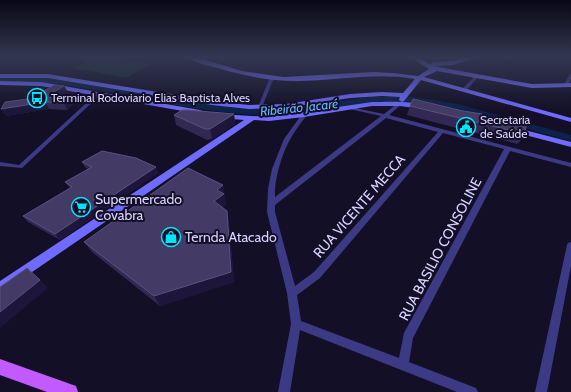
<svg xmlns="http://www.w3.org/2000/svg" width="571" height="392" viewBox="0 0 571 392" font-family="Cabin,sans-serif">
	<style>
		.green { fill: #12302f }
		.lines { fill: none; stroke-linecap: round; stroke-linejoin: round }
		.river { fill: #0c2248; fill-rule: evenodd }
		.street { fill: #3d3a85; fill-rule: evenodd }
		.secondary { fill: #6f6bff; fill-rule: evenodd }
		.primary { fill: #c25bff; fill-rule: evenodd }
		.wall { fill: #312854 }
		.shaded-wall { fill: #1d163a }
		.building { fill: #433a66; stroke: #5a527e }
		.labels { text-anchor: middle; stroke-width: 4; stroke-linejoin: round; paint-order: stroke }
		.far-poi-label { font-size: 12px; fill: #d9d4ff; stroke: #130f26; text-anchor: start }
		.far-water-label { font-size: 13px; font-style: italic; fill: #62b6ff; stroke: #130f26 }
		.poi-label { font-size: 14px; fill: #d9d4ff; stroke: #130f26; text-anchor: start }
		.street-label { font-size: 14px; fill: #d9d4ff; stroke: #130f26 }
	</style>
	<rect width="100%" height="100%" fill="#130f26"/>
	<path class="green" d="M96,57H110L151,64L126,78L72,68Z"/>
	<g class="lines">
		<path class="river" d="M0,77H30L61,79L181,100L251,109L298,107L371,97H412L458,104L571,135V141C511,126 452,102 389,102C364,102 341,107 317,111C292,115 267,116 242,114C180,109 121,91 60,85C40,82 20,82 0,83Z"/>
		<path class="street" d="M455,57H461L466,60L463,61Z
			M570,74H571V79L567,87H563V86Z
			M475,76L478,77L466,91H462V89Z
			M270,77L274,78L262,107L258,108V107Z
			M96,94L100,95L22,168L0,166V162L19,165Z
			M398,103L402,104L389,115L571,163V167L510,151L413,338L409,362L476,388L478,392H457L300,330L290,392H278L291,324L287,293L267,212L268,189L272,169L284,139L302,114H306L307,115C301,123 295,130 291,138C282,153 274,180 275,197L381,116L345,108V106L384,114ZM386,118L438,132L314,272L295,286L275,212V205ZM443,133L504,149L404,333L399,358L301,321L297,295L320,278Z
			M571,242V266L547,392H535L567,245L568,243Z"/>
		<path class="secondary" d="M186,57H195L242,71L284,77L373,72L393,73L418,76L429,69L415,60L414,59L417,57L433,66L532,84L571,83V87L532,88L437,71L424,77L571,118V122L421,80L404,101L402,102L399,100L400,97L382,96L350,98L286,108L249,109L212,105L48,78H0V74H48L212,101L249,105L286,104L350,94L382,92L403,93L415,79C375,72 336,81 296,81C271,81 245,76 221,69C210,66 196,63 186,57Z
			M467,57H477L453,65L433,66L430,64L433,62L453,61Z
			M0,81L41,82L200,110L204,112L200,114L41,86L0,85Z
			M372,102C385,102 416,100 426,107L422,109L400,106H372L304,117L269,121L254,120L0,294V281L244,120L221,118L217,116L218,114L269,117Z
			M510,127H513L571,142V147L510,131Z"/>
		<path class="primary" d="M0,359L76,386L78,392H47L0,375Z"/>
	</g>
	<path class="wall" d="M68,92L59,97L73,104L67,110L49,109L6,116L1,109Z
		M410,106L463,111L482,115L525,134L518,144L407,115Z
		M234,114L235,124L212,139L207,140L176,125L174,115Z
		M82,162L156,167L158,173L60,240L28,222L23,216L70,188L65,182L88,169L85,167Z
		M225,196L224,197L226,205L222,207L227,211L229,222L234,282L160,306L92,252L84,242Z"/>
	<path class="shaded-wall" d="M64,86L68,92L49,103L45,97Z
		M69,97L73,104L67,110L64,103Z
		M45,102L49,109L6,116L1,109Z
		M234,114L235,124L212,139L210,129Z
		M156,167L158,173L60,240L55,234Z
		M223,185L225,196L224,197L226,205L217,212L214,201L217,190Z
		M227,211L229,222L234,282L160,306L154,296Z
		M40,280L48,288L0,328V312Z"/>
	<path class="building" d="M55,85L64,86L45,97H69L64,103L45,102L1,109L5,102L28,99Z
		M413,99L463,111L482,114L481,115L526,126L525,134L410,106Z
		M182,110H188L234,114L210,129H205L174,115Z
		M102,151L136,158L156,167L55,234L23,216L72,187L65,182L92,167L82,162Z
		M188,168L223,185L217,190L224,194L214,201L227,211L231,272L154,296L84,242Z
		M27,268L40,280L0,312V287Z"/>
	<linearGradient id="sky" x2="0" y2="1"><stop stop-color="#0a0815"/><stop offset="0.51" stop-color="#333752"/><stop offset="1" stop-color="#333752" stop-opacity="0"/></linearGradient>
	<rect width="571" height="112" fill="url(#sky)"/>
	<defs>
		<symbol id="bus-ring" viewBox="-11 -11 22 22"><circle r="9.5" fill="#130f26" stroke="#00e5ff" stroke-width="1.5"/><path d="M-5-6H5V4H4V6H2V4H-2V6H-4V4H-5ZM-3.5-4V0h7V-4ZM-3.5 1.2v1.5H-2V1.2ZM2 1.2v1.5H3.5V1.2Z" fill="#00e5ff"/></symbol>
		<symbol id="civic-ring" viewBox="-11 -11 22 22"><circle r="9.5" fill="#130f26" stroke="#00e5ff" stroke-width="1.5"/><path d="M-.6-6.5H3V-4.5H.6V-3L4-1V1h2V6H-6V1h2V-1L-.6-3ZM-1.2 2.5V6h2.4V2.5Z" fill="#00e5ff"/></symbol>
		<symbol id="supermarket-ring" viewBox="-11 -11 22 22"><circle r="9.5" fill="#130f26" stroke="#00e5ff" stroke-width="1.5"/><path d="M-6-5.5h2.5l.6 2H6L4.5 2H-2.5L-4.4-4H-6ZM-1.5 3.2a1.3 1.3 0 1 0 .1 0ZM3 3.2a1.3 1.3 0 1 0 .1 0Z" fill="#00e5ff"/></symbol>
		<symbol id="shop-ring" viewBox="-11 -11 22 22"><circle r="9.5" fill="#130f26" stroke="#00e5ff" stroke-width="1.5"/><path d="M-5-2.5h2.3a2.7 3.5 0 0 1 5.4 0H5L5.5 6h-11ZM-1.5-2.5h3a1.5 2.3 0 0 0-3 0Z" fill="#00e5ff"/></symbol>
	</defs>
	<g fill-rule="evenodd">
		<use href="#bus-ring" x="26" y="87" width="22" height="22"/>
		<use href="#civic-ring" x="455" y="116" width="22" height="22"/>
		<use href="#supermarket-ring" x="70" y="196" width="22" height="22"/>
		<use href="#shop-ring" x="160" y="226" width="22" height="22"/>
	</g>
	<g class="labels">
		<g class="far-poi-label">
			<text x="51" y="102">Terminal Rodoviario Elias Baptista Alves</text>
			<text x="480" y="124">Secretaria<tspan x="480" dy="14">de Saúde</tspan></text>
		</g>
		<g class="far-water-label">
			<text transform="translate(299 107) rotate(-6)" y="5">Ribeirão Jacaré</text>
		</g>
		<g class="poi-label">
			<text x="95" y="204">Supermercado<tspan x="95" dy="16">Covabra</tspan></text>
			<text x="185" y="242">Ternda Atacado</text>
		</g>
		<g class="street-label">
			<text transform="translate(359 206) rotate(-49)" y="5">RUA VICENTE MECCA</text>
			<text transform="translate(440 249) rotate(-62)" y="5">RUA BASILIO CONSOLINE</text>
		</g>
	</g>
</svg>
